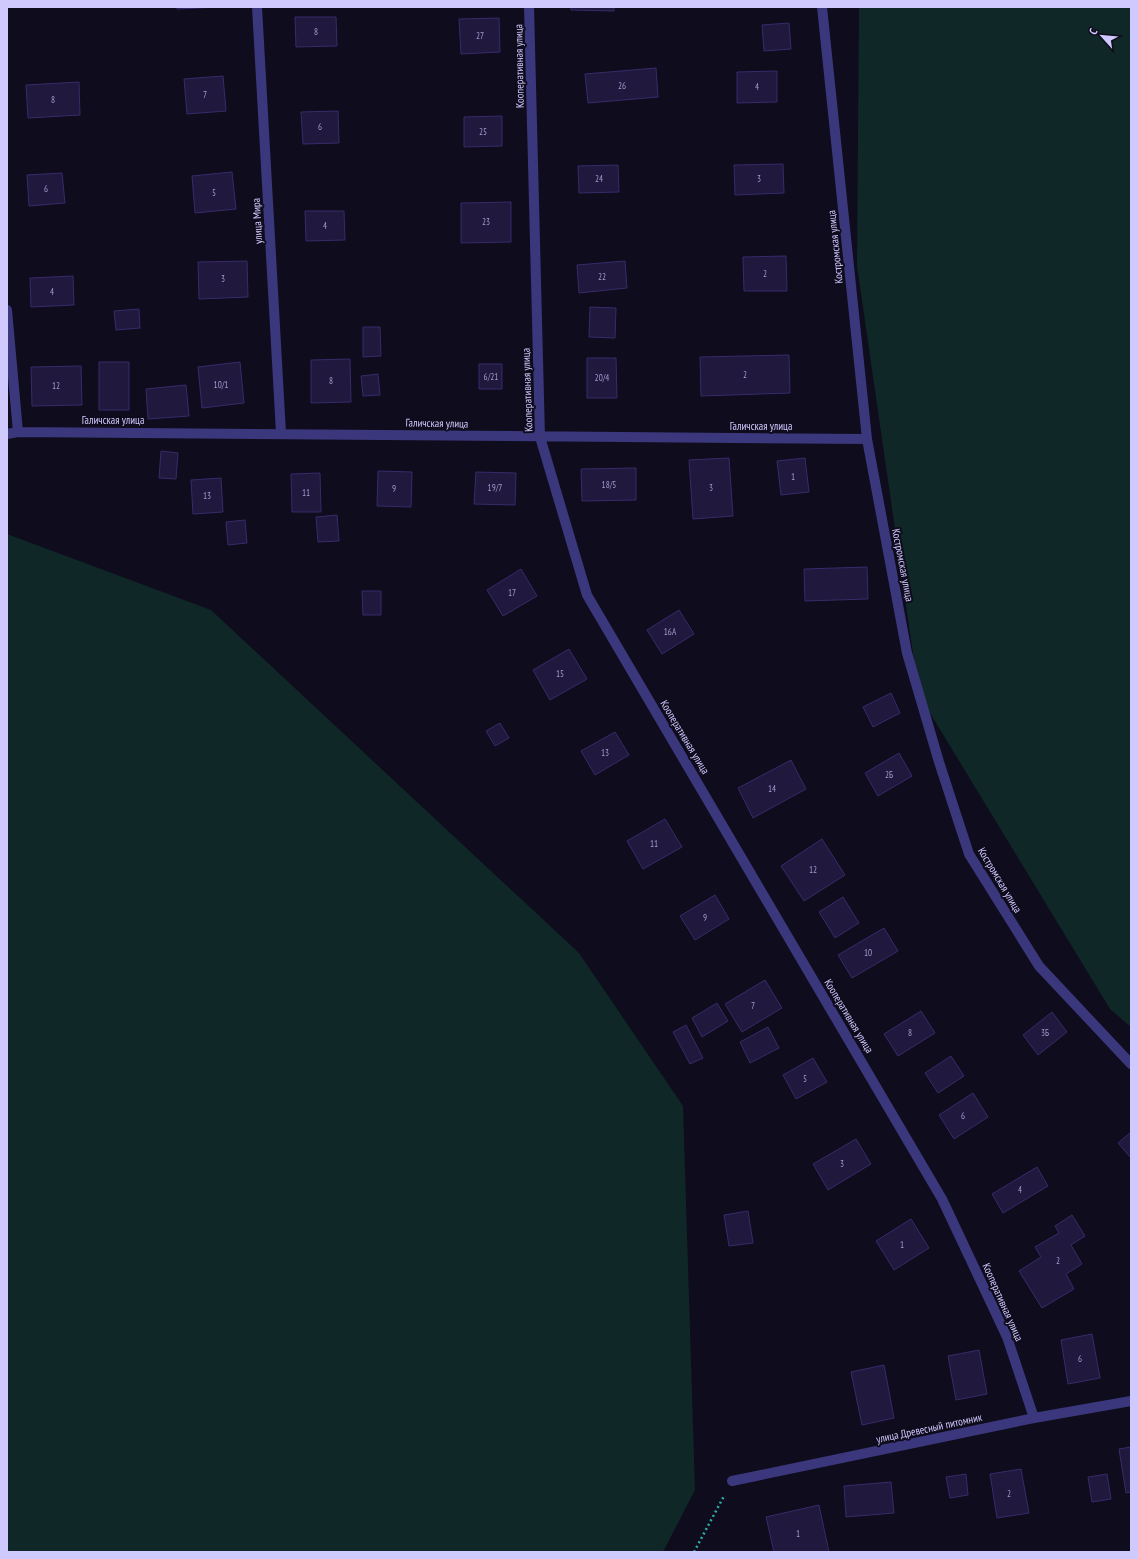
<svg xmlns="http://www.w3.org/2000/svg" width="1138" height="1559" viewBox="0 0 1138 1559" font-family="'PT Sans Narrow',sans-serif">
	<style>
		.green { fill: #0f2727 }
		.building { fill: #21183e; stroke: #382b6a }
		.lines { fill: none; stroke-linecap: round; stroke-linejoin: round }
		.path { stroke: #2eada7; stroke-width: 2.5; stroke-dasharray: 2 3; stroke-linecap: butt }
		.minor { stroke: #3b377c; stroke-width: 10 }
		.labels { text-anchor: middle; stroke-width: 4; stroke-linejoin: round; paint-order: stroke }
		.number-label { font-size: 9px; fill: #a49dce }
		.street-label { font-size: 11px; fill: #d0c9fe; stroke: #0f0c1d }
	</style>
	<rect width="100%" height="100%" fill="#0f0c1d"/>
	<path class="green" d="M859,7H1131V1027L1110,1009L919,695L857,266Z
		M7,534L211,610L579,953L683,1106L695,1490L663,1552H7Z"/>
	<path class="building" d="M177,7H219L177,9Z
		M571,7H614V11L571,10Z
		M295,17H336L337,46L296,47Z
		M499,18L500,52L461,54L459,19Z
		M789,23L791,49L764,51L762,25Z
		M656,68L658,97L588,103L585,74Z
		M777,71V102L737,103V72Z
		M223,76L226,111L187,114L184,79Z
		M79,82L80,115L28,118L26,85Z
		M338,111L339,143L303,144L301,112Z
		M502,116V146L464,147V117Z
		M783,164L784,193L735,195L734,165Z
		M618,165L619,192L579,193L578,166Z
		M232,172L236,209L195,213L192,176Z
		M62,173L65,203L29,206L27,175Z
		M511,202V242L461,243V203Z
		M305,211H344L345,240L306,241Z
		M786,256L787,291H744L743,257Z
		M247,261L248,297L199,299L198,262Z
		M625,261L627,288L579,293L577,265Z
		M73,276L74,305L31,307L30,278Z
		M590,307L616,308L615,338L589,337Z
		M139,309L140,328L116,330L114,311Z
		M363,327H380L381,356L363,357Z
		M789,355L790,393L701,396L700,357Z
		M587,358H616L617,398H587Z
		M350,359L351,402L311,403V360Z
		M99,362H129V410H99Z
		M240,362L244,403L202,408L198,367Z
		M479,364H502V389H479Z
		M81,366L82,405L32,406L31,367Z
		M378,374L380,395L363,396L361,376Z
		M186,385L189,416L148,419L146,389Z
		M161,451L178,453L176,479L159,478Z
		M729,458L733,516L693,519L689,460Z
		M805,458L809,492L781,495L777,461Z
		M636,468V500L582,501L581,469Z
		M378,471L412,472L411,507L377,506Z
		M476,472L516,473L515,505L474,504Z
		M320,473L321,512H292L291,474Z
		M221,478L223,512L193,514L191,480Z
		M337,515L339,541L318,542L316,517Z
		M245,520L247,543L228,545L226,522Z
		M867,567L868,599L805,601L804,569Z
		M521,569L537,596L503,616L487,590Z
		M362,591H381V615H363Z
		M679,610L694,634L662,654L647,630Z
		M569,649L587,679L550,700L533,670Z
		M891,693L900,713L873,727L863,707Z
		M500,723L509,738L495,746L486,731Z
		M615,732L629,755L595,775L581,751Z
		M899,753L912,776L878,796L865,773Z
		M791,760L806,789L753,818L738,788Z
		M665,819L682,847L643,869L627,841Z
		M822,839L845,875L804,901L781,866Z
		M715,895L729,919L695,940L680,916Z
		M843,897L859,923L835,938L819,912Z
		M884,928L898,951L852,978L838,955Z
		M765,980L782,1008L742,1032L725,1004Z
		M717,1003L728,1021L702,1037L692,1018Z
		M921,1011L935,1033L898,1056L884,1034Z
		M1052,1012L1067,1032L1038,1055L1023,1035Z
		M686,1025L703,1058L690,1064L673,1032Z
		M768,1027L779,1048L750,1063L740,1042Z
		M951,1056L964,1076L938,1093L925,1073Z
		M813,1058L827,1082L796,1099L783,1075Z
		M973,1093L988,1117L954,1139L939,1115Z
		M1131,1132V1158L1118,1143Z
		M856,1139L871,1164L828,1190L813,1164Z
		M1037,1167L1048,1186L1003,1213L992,1194Z
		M748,1211L753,1243L729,1246L724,1215Z
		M1072,1215L1085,1236L1071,1245L1082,1264L1066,1274L1074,1289L1042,1308L1019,1271L1041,1257L1035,1247L1059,1233L1055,1226Z
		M911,1219L929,1248L894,1270L876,1241Z
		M1092,1334L1100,1378L1068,1384L1061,1340Z
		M979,1350L987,1394L956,1400L948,1356Z
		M884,1365L894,1418L862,1425L851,1372Z
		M1131,1447V1492L1126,1493L1119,1449Z
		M1021,1469L1029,1513L997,1518L990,1474Z
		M966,1474L968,1495L950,1498L946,1477Z
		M1107,1474L1111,1499L1092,1502L1088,1477Z
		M891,1482L894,1513L846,1517L844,1486Z
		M819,1505L829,1552H774L766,1517Z"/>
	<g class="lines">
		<path class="path" d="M694,1552L724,1496"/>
		<path class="minor" d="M257,7L281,433
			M529,7L540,437L587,595L942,1199L1007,1337L1034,1418
			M822,7L867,439L907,653L939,762L969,854L1039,966L1131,1064
			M7,310L18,432
			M7,434L18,432L867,439
			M732,1481L1034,1418L1131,1401"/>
	</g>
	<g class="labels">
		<g class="number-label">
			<text x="316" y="35">8</text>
			<text x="480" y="39">27</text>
			<text x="622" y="89">26</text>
			<text x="757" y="90">4</text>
			<text x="205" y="98">7</text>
			<text x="53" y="103">8</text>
			<text x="320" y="130">6</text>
			<text x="483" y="135">25</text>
			<text x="599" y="182">24</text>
			<text x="759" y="182">3</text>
			<text x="46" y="192">6</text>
			<text x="214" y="196">5</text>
			<text x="486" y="225">23</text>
			<text x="325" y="229">4</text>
			<text x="765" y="277">2</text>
			<text x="602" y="280">22</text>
			<text x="223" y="282">3</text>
			<text x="52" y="295">4</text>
			<text x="745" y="378">2</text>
			<text x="491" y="380">6/21</text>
			<text x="602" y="381">20/4</text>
			<text x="331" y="384">8</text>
			<text x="221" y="388">10/1</text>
			<text x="56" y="389">12</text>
			<text x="793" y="480">1</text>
			<text x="609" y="488">18/5</text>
			<text x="495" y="491">19/7</text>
			<text x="711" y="491">3</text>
			<text x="394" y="492">9</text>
			<text x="306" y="496">11</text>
			<text x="207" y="499">13</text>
			<text x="512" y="596">17</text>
			<text x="670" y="635">16А</text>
			<text x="560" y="677">15</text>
			<text x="605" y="756">13</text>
			<text x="889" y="778">2Б</text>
			<text x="772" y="792">14</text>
			<text x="654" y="847">11</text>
			<text x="813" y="873">12</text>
			<text x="705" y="921">9</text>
			<text x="868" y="956">10</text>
			<text x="753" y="1009">7</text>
			<text x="910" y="1036">8</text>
			<text x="1045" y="1036">3Б</text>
			<text x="805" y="1082">5</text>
			<text x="963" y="1119">6</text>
			<text x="842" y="1167">3</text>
			<text x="1020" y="1193">4</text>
			<text x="902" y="1248">1</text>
			<text x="1058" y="1264">2</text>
			<text x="1080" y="1362">6</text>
			<text x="1009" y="1497">2</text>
			<text x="798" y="1537">1</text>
		</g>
		<g class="street-label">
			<text transform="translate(519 66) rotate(-91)" y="4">Кооперативная улица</text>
			<text transform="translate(257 221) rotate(-93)" y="4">улица Мира</text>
			<text transform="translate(835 247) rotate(-96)" y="4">Костромская улица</text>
			<text transform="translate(527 390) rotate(-92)" y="4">Кооперативная улица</text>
			<text x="113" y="424">Галичская улица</text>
			<text transform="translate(437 423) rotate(1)" y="4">Галичская улица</text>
			<text x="761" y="430">Галичская улица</text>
			<text transform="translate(903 565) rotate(79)" y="4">Костромская улица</text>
			<text transform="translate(685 737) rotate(59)" y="4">Кооперативная улица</text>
			<text transform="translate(1000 880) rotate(59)" y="4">Костромская улица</text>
			<text transform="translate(849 1016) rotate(59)" y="4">Кооперативная улица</text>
			<text transform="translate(1003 1302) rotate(66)" y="4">Кооперативная улица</text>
			<text transform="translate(929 1428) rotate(-12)" y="4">улица Древесный питомник</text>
		</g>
	</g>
	<rect width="1138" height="1559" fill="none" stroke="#d0c9fe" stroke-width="16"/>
	<g transform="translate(1102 36) rotate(297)" stroke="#0f0c1d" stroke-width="3" paint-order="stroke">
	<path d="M0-3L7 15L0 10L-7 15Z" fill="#d0c9fe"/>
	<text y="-6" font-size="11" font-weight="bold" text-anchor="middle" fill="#d0c9fe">С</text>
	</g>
</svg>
